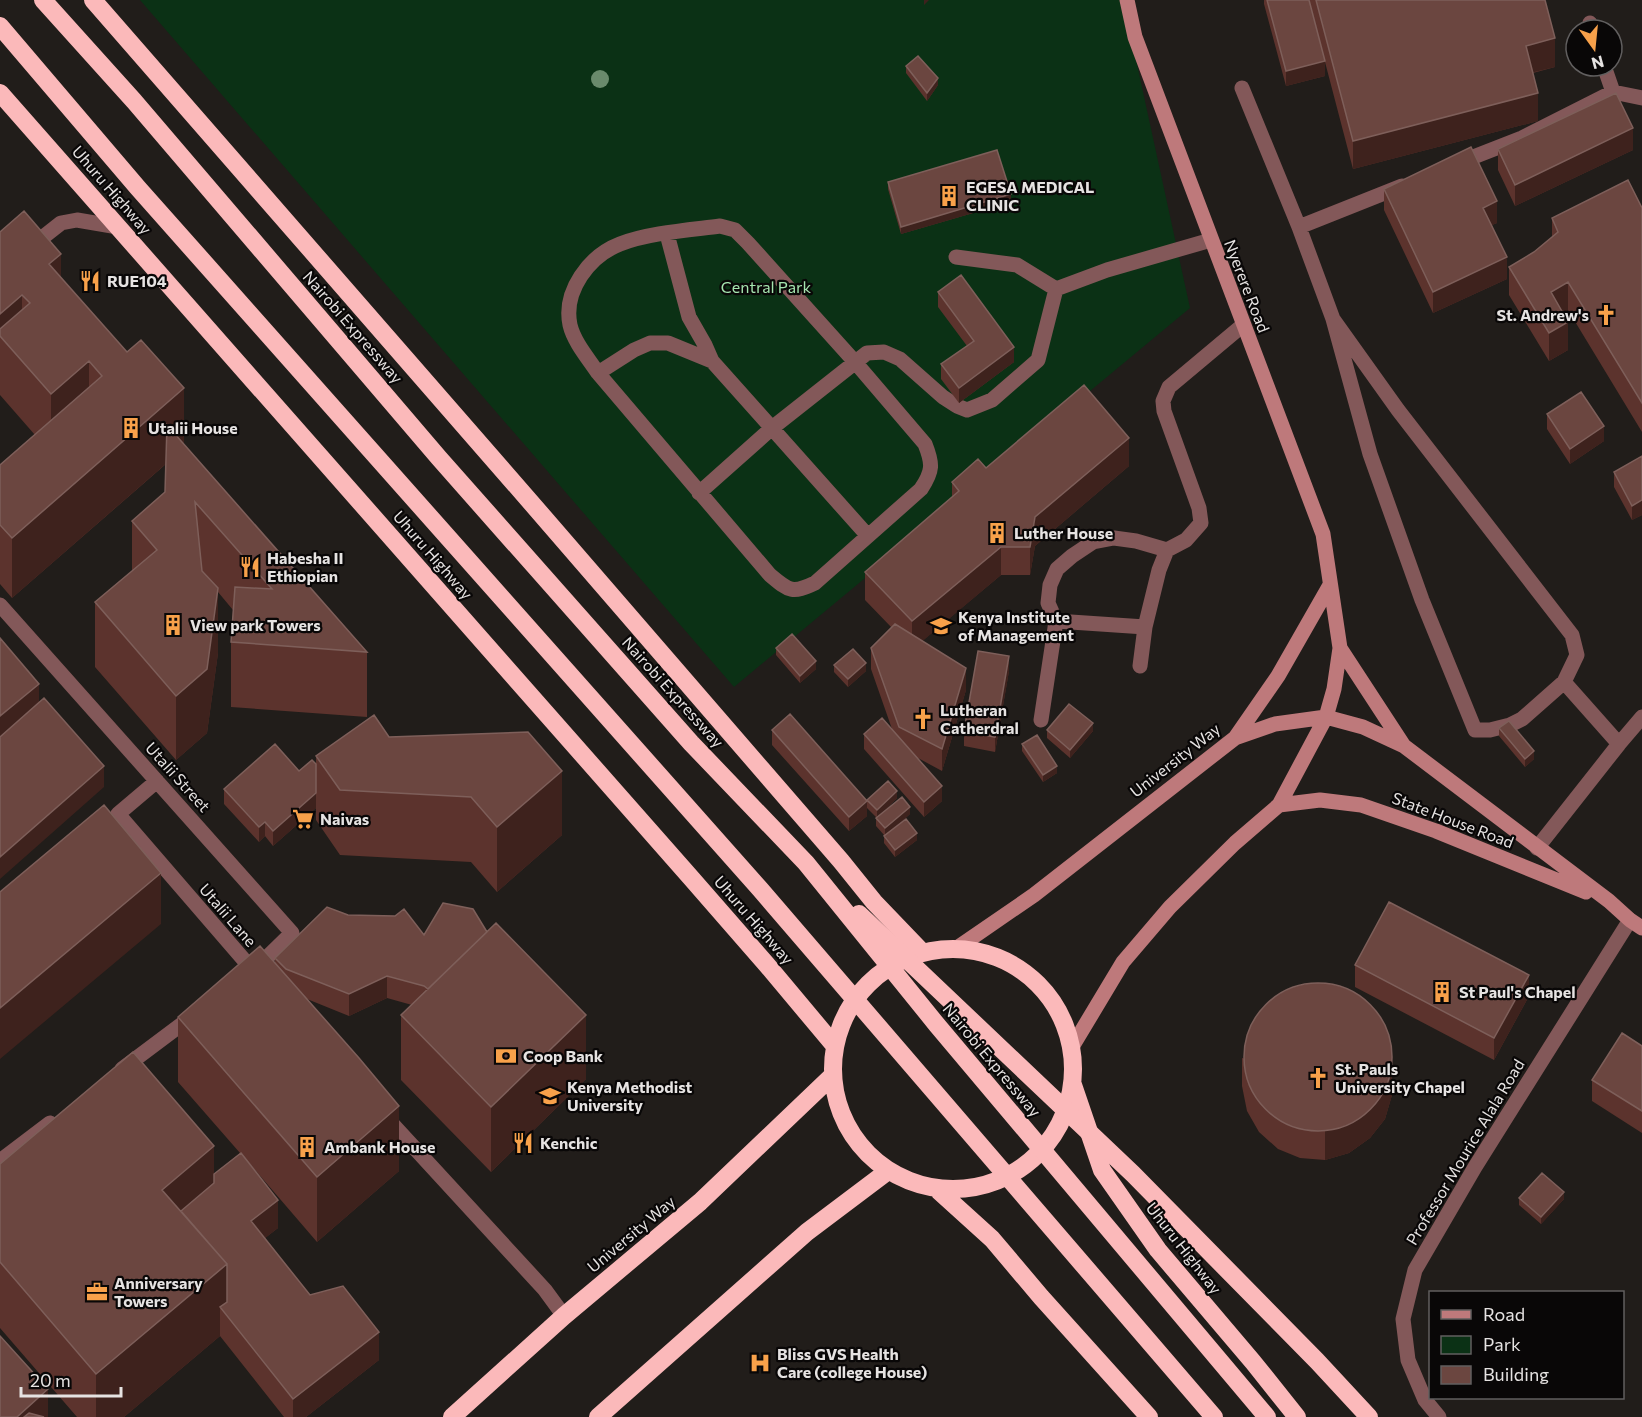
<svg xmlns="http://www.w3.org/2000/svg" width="1642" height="1417" viewBox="0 0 1642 1417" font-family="Commissioner,sans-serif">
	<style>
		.green { fill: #0b3115 }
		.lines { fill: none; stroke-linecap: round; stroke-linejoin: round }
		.lane { stroke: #835859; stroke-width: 15 }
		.street { stroke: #835859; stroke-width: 15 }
		.secondary { stroke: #be797b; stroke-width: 15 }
		.highway { stroke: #fbb9ba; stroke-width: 18 }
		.highway-bridge { stroke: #fbb9ba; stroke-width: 18 }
		.tree { fill: #6a8a6c }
		.wall { fill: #5c332d }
		.shaded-wall { fill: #3e221d }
		.building { fill: #6b4640; stroke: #7e5f5a; stroke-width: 1.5 }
		.labels { text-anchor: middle; stroke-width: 4.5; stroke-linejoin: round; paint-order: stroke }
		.poi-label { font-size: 16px; font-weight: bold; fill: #e6e3e2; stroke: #090707; text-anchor: start }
		.street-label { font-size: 16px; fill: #e6e3e2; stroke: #090707 }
		.park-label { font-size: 16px; fill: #a5e4af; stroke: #090707 }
	</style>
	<rect width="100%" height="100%" fill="#211d1a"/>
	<path class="green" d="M140,0H1123L1190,308L734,687Z"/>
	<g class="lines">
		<path class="lane" d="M1590,23L1592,30
			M1604,66L1613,92
			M1242,88L1299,227L1333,319L1370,454L1422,600L1475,730H1490L1510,725L1522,719L1564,682L1577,655L1572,635L1398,410L1333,319
			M1458,163L1522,138L1613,92L1642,98
			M720,226L735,230L748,243L855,362L925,444C933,464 933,471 921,489L815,583C792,594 789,591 770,575L598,373C588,358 574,342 570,325C563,291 589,256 620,244C648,233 689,230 720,226Z
			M1299,227L1402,186
			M667,234L689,317L705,345L712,361L868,536
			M956,257L1017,265L1056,289L1107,270L1211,240
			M598,373L634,350L650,343H668L712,361
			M699,493L772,428L867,353L884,352L900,359L943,397L957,406L967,410L992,400L1038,360L1056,289
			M0,605L292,933L255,969
			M1056,621L1145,627
			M1140,666L1145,627L1159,570L1167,550L1186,540L1201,523L1199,508L1164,411L1163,401L1169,387L1243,325
			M1564,682L1619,744
			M1041,720L1056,621L1048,603L1050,585L1057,569L1072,556L1093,542L1114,538L1136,541L1167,550
			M157,781L118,814L257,975
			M1537,848L1619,744L1642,717
			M386,1117L545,1290L564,1316
			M1439,1417L1425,1400L1408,1360L1403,1319L1415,1270L1475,1167L1630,920"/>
		<path class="street" d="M0,271L61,223L77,220L118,227
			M122,1069L194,1015
			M0,1161L50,1123"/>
		<path class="secondary" d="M1340,648L1404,746
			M1235,738L1278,676L1330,585
			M1279,805L1320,800L1361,805L1436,831L1586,892
			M957,948L1034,895L1235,738L1275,724L1326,717L1363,727L1404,746L1609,901L1630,920L1642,928
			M1072,1047L1123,962L1170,907L1235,843L1279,805L1326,717L1334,689L1340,648L1323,534L1135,37L1127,0"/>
		<path class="highway" d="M93,0C343,286 593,573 841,861L874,902L922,952
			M0,93L692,879L767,965L834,1045
			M833 1069a120 120 0 1 1 240 0a120 120 0 1 1-240 0Z
			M1073,1085L1102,1170L1158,1250L1253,1362L1297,1417
			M939,1191L992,1239L1041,1297L1149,1417
			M452,1417L564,1316L700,1202L831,1077
			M598,1417L807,1232L888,1171"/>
		<path class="highway-bridge" d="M43,0L134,101L439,458L691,743L806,863L937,1025L1267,1417
			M0,26L138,188L760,889L1214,1417
			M859,914L1133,1174L1317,1361L1369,1417"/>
	</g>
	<circle class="tree" cx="600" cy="79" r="9"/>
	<path class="wall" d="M1264,0H1309L1310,4V0H1545L1555,67L1533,73L1538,121L1353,169L1325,62V76L1286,86L1264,4Z
		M906,66L938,85L927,101L906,73Z
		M1498,149L1633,150L1515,206L1498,170Z
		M888,182L1011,202L901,234L888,189Z
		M1384,189L1497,223L1492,225L1507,279L1433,313L1384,210Z
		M1642,208V432L1568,310L1563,313L1568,350L1549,361L1509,295V267L1534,252L1552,237V218Z
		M0,232L61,278L184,445L367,652V717L231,707V642L233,610L218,592V653L207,733L176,760L95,667V602L132,572V521L165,492L166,464L12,598L0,584V465L35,435L0,395Z
		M938,292L1014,362L959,403L941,379V364L967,346L938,307Z
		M1547,414L1604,441L1570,464L1547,429Z
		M1642,456V515L1632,520L1614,487V472Z
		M1129,466L1035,546L1030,575H1001L922,641L966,690L942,771L918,758L942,801L924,817L864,749V734L892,729L871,669V648L892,628L865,600V572L952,498V482L986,468Z
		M776,648L816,669L800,683L776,655Z
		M834,665L866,671L848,687L834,672Z
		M1009,671L995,752L964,746V731Z
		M1499,728L1534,759L1525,767L1499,736Z
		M772,730L867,816L849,831L772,745Z
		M1047,730L1093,731L1070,758L1047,738Z
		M389,737L562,835L497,892L471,862L340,855L316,820V808L273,846L265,836L259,842L224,804V789L299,771L316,764V756Z
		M1022,744L1057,773L1043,782L1022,751Z
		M897,798L877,818L867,808V800Z
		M910,814L890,832L917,840L895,857L884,843V835L876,826V818Z
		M348,915L424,935L487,932L586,1079L491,1172L401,1080V1015L412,1005L387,998L349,1016L307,999L399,1171L317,1242L250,1164L278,1228L265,1238L310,1295L379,1360L306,1417H284L220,1336L124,1417H77L0,1328V1164L214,1174L240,1153L178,1082V1017L275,963V958Z
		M1355,965L1529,996L1494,1060L1355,987Z
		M1642,1046V1133L1592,1101V1080Z
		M1242,1058L1392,1095L1385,1119L1370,1138L1349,1153L1325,1160L1300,1158L1278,1149L1259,1132L1247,1111L1242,1086Z
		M1519,1198L1564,1199L1541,1224L1519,1205Z"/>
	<path class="shaded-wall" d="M924,0H929L924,5Z
		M1555,38V67L1526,74V46Z
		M1325,61V76L1286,86V71Z
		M938,78V85L927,101V93Z
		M1538,93V121L1353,169V141Z
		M1633,128V150L1515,206V185Z
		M1011,194V202L901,234V227Z
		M1497,201V223L1483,229V208Z
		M61,254V314L49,264Z
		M1507,257V279L1433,313V292Z
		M1568,282V310L1551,321V292Z
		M22,295V354L0,336V314Z
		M1568,322V350L1549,361V333Z
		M1014,347V362L959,403V388Z
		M89,361V420L51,453V394Z
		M184,388V448L12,598V538Z
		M1604,426V441L1570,464V449Z
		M1129,438V466L1035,546L1030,575V547L1035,517Z
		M1642,500V515L1632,520V506Z
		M1001,547V575L912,650V621Z
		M218,588V653L207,733L176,760V696Z
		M1009,656V671L995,752V737Z
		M816,661V669L800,683V676Z
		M866,663V671L848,687V679Z
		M966,668V690L942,771V749Z
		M39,684V705L0,738V716Z
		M1093,723V731L1070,758V750Z
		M1534,751V759L1525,767V759Z
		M104,766V787L0,879V857Z
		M1057,766V773L1043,782V775Z
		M562,771V835L497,892V827Z
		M942,786V801L924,817V802Z
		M897,791V798L877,818V810Z
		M316,793V808L273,846V831Z
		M867,801V816L849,831V817Z
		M910,807V814L885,836V828Z
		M265,822V836L259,842V827Z
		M917,833V840L895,857V850Z
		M161,873V924L0,1059V1008Z
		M1529,975V996L1494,1060V1038Z
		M387,976V998L349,1016V994Z
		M586,1015V1079L491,1172V1107Z
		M1392,1067V1095L1385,1119L1370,1138L1349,1153L1325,1160V1131Z
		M399,1106V1171L317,1242V1177Z
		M214,1146V1212L176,1244L162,1190Z
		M1564,1192V1199L1541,1224V1217Z
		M278,1200V1228L251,1249V1221Z
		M227,1264V1316L220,1307V1336L124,1417H96V1374Z
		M379,1332V1360L306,1417H293V1399Z
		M48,1389V1417H17Z"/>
	<path class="building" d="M1267,0H1309L1325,61L1286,71Z
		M1316,0H1545L1555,38L1526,46L1538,93L1353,141Z
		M918,56L938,78L927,93L906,66Z
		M1616,93L1633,128L1515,185L1498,149Z
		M1471,147L1497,201L1483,208L1507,257L1433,292L1384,189Z
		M997,150L1011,194L901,227L888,182Z
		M1628,180L1642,208V403L1568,282L1551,292L1568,322L1549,333L1509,267L1534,252L1558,232L1552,218Z
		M24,211L61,254L49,264L127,352L141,340L184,388L12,538L0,525V465L102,376L89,361L51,394L0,336V329L30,303L22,295L0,314V232Z
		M961,275L1014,347L959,388L941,364L974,341L938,292Z
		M1084,385L1129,438L1035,517L1030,547H1001L912,621L865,572L959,491L952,482L978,459L986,468Z
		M1581,392L1604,426L1570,449L1547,414Z
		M167,425L367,652L231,642L235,587L272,589L195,502L202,571L218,588L207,669L176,696L95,602L157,550L132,521L165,492Z
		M1642,456V500L1632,506L1614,472Z
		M895,624L966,668L942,749L899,727L871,648Z
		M792,634L816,661L800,676L776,648Z
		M0,638L39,684L0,716Z
		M853,649L866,663L848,679L834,665Z
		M978,651L1009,656L995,737L964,731Z
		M44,698L104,766L0,857V737Z
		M1069,704L1093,723L1070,750L1047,730Z
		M790,714L867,801L849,817L772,730Z
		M374,715L389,737L528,732L562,771L497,827L471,797L340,790L316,756Z
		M882,718L942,786L924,802L864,734Z
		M1509,721L1534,751L1525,759L1499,728Z
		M1037,735L1057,766L1043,775L1022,744Z
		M275,744L299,771L312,760L316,764V793L273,831L265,822L259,827L224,789Z
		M888,781L897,791L877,810L867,800Z
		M902,797L910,807L885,828L876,818Z
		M104,805L161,873L0,1008V892Z
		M906,819L917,833L895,850L884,836Z
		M1389,902L1529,975L1494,1038L1355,965Z
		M443,903L473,909L487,932L428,989L424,986L387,976L349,994L286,969L275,958L327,907L348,915L395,916L404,909L424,935Z
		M496,923L586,1015L491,1107L401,1015Z
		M260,946L359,1058L399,1106L317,1177L178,1017Z
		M1244 1057a74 74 0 1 1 148 0a74 74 0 1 1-148 0Z
		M1622,1033L1642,1046V1111L1592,1080Z
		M133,1052L214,1146L162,1190L227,1264L96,1374L0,1262V1164Z
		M241,1153L278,1200L251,1221L310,1295L343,1286L379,1332L293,1399L220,1307L227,1302V1264L181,1211L214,1183V1174Z
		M1542,1173L1564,1192L1541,1217L1519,1198Z
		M0,1336L48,1389L17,1417H0Z
		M29,1413L44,1417H24Z"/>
	<defs>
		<symbol id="building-bare" viewBox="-9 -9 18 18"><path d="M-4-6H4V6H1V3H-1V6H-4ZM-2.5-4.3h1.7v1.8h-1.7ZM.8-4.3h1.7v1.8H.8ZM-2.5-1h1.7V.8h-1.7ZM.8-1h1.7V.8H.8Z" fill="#f8a14a" stroke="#090707" stroke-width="2.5" paint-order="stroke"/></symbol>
		<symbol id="restaurant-bare" viewBox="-9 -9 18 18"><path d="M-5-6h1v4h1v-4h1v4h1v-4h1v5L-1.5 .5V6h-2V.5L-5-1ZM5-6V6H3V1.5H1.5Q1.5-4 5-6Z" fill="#f8a14a" stroke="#090707" stroke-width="2.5" paint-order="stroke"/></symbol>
		<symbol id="church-bare" viewBox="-9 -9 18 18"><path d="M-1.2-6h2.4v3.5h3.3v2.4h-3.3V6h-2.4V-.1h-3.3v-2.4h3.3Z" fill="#f8a14a" stroke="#090707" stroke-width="2.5" paint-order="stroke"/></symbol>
		<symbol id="university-bare" viewBox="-9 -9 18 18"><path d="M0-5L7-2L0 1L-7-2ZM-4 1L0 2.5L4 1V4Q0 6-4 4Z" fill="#f8a14a" stroke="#090707" stroke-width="2.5" paint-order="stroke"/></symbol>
		<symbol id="supermarket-bare" viewBox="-9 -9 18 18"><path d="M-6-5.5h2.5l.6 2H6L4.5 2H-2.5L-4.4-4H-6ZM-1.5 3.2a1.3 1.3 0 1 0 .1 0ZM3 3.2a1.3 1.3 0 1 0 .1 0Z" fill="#f8a14a" stroke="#090707" stroke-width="2.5" paint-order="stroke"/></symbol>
		<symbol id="bank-bare" viewBox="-9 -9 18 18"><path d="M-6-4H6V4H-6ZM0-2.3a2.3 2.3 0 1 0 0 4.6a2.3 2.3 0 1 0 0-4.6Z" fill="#f8a14a" stroke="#090707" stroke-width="2.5" paint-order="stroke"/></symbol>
		<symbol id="office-bare" viewBox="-9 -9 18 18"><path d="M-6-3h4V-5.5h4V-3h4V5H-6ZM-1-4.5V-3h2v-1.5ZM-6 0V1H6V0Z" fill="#f8a14a" stroke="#090707" stroke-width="2.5" paint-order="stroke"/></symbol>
		<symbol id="hospital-bare" viewBox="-9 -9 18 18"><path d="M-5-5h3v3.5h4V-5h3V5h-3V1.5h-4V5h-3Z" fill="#f8a14a" stroke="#090707" stroke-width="2.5" paint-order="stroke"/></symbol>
	</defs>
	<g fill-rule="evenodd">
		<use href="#building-bare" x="934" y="181" width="30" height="30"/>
		<use href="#restaurant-bare" x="75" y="266" width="30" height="30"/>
		<use href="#church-bare" x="1591" y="300" width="30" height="30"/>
		<use href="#building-bare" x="116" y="413" width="30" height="30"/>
		<use href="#building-bare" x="982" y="518" width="30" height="30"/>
		<use href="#restaurant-bare" x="235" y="552" width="30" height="30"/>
		<use href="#building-bare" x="158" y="610" width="30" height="30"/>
		<use href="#university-bare" x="926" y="611" width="30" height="30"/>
		<use href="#church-bare" x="908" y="704" width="30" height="30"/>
		<use href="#supermarket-bare" x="288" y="804" width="30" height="30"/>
		<use href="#building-bare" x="1427" y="977" width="30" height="30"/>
		<use href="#bank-bare" x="491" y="1041" width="30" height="30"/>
		<use href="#church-bare" x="1303" y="1063" width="30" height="30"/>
		<use href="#university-bare" x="535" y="1081" width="30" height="30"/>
		<use href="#restaurant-bare" x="508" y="1128" width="30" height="30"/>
		<use href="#building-bare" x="292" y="1132" width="30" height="30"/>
		<use href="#office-bare" x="82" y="1277" width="30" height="30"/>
		<use href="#hospital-bare" x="745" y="1348" width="30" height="30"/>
	</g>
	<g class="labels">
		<g class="poi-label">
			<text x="966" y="193">EGESA MEDICAL<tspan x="966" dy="18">CLINIC</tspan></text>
			<text x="107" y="287">RUE104</text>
			<text x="1589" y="321" text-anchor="end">St. Andrew's</text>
			<text x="148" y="434">Utalii House</text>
			<text x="1014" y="539">Luther House</text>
			<text x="267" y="564">Habesha II<tspan x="267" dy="18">Ethiopian</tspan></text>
			<text x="958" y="623">Kenya Institute<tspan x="958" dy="18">of Management</tspan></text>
			<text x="190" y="631">View park Towers</text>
			<text x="940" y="716">Lutheran<tspan x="940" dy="18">Catherdral</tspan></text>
			<text x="320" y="825">Naivas</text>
			<text x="1459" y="998">St Paul's Chapel</text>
			<text x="523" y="1062">Coop Bank</text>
			<text x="1335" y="1075">St. Pauls<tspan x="1335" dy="18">University Chapel</tspan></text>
			<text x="567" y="1093">Kenya Methodist<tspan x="567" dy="18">University</tspan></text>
			<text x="540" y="1149">Kenchic</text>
			<text x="324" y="1153">Ambank House</text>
			<text x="114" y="1289">Anniversary<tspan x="114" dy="18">Towers</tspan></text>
			<text x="777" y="1360">Bliss GVS Health<tspan x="777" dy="18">Care (college House)</tspan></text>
		</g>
		<g class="street-label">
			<text transform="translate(112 190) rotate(49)" y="6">Uhuru Highway</text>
			<text transform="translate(1247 286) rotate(69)" y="6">Nyerere Road</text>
			<text transform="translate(353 327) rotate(49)" y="6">Nairobi Expressway</text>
			<text transform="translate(433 555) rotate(49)" y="6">Uhuru Highway</text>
			<text transform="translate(673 692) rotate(48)" y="6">Nairobi Expressway</text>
			<text transform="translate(1175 760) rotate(-38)" y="6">University Way</text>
			<text transform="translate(178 777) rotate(48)" y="6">Utalii Street</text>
			<text transform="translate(1453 820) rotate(21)" y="6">State House Road</text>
			<text transform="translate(228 915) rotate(49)" y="6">Utalii Lane</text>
			<text transform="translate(754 920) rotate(49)" y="6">Uhuru Highway</text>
			<text transform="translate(992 1060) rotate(50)" y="6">Nairobi Expressway</text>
			<text transform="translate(1465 1152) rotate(-59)" y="6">Professor Mourice Alala Road</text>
			<text transform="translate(631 1234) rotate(-40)" y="6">University Way</text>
			<text transform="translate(1184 1248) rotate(52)" y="6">Uhuru Highway</text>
		</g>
		<g class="park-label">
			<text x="766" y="293">Central Park</text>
		</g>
	</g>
	<rect x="1429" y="1291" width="195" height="108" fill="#090707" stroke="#615f5f" stroke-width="1.5"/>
	<rect x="1441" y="1310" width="30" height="9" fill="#be797b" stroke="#615f5f" stroke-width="1.5"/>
	<text x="1483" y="1321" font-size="18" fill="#e6e3e2">Road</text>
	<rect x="1441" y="1336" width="30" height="18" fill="#0b3115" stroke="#615f5f" stroke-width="1.5"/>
	<text x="1483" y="1351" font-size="18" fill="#e6e3e2">Park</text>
	<rect x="1441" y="1366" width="30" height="18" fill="#6b4640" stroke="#615f5f" stroke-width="1.5"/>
	<text x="1483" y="1381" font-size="18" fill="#e6e3e2">Building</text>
	<g transform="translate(1594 48) rotate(165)"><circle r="28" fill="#090707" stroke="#615f5f" stroke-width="1.5"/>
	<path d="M0-4.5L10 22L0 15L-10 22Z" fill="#f8a14a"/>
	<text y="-9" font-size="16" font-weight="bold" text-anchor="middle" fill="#e6e3e2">N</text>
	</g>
	<path d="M21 1387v9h100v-9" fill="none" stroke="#e6e3e2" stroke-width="3"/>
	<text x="30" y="1387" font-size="18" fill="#e6e3e2" stroke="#090707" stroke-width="4.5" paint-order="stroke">20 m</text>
</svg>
